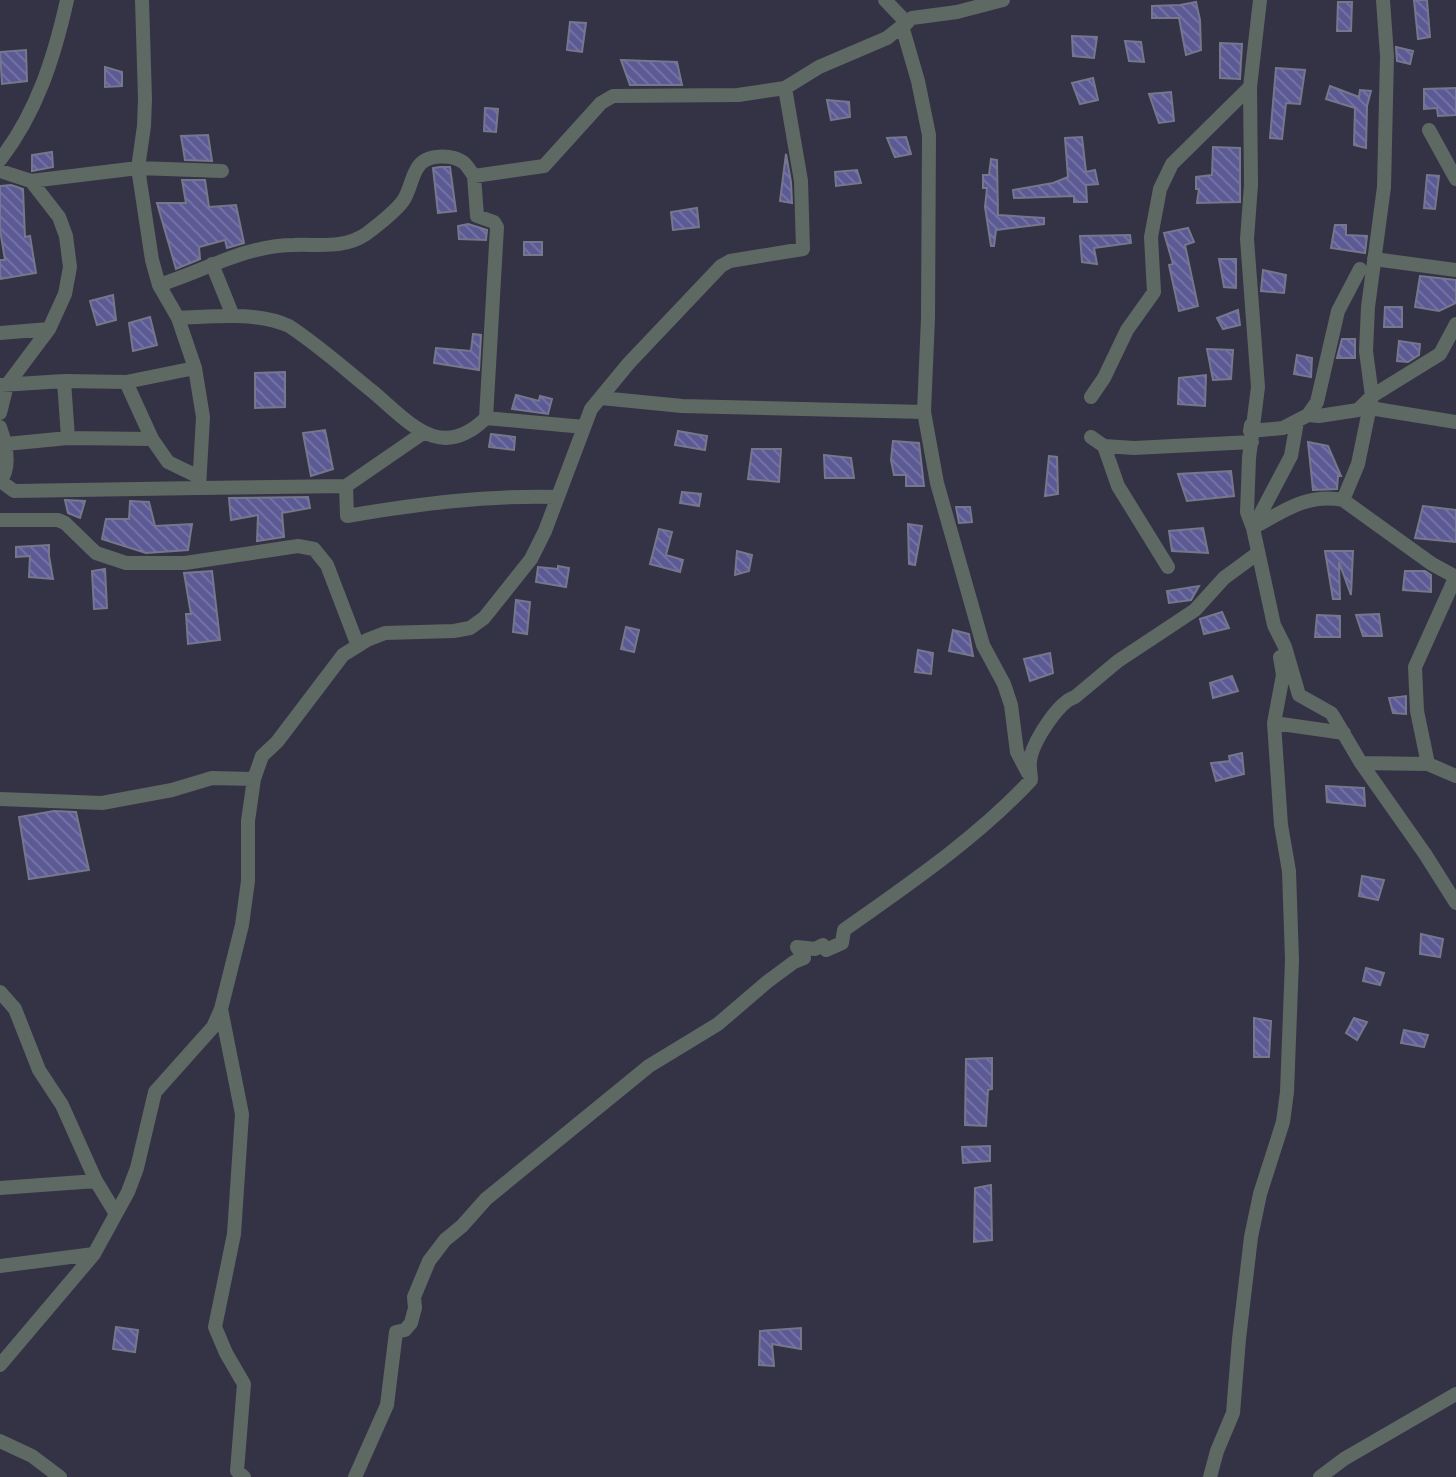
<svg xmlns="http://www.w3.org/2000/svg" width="1456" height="1477" viewBox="0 0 1456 1477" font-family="'PT Sans Narrow',sans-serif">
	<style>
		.building { fill: url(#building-back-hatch); stroke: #76778c; stroke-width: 2 }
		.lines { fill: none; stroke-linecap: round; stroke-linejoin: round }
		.minor { stroke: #5f6963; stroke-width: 14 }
	</style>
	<defs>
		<pattern id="building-back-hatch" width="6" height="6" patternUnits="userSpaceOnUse" patternTransform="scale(2)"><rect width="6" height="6" fill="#5c5a94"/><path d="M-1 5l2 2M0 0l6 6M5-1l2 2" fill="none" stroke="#7371a3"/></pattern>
	</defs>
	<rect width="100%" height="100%" fill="#333345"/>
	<path class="building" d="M1414,0H1427L1430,37L1418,39Z
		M1196,2L1200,20L1201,50L1186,55L1179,18H1152V6L1180,5Z
		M1338,2H1352L1351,31H1337Z
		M570,22L586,23L582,52L567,50Z
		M1072,36L1097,37L1094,58L1073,56Z
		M1125,41L1141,42L1144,62L1129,61Z
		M1220,43L1242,44L1240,79L1220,78Z
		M1396,47L1413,51L1410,64L1397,61Z
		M26,50L27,81L2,84L0,52Z
		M621,60L677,62L682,85H630Z
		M105,67L122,72V86L105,87Z
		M1276,68L1305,70L1300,104L1286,103L1282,139L1270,138Z
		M1093,78L1098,100L1080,104L1072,83Z
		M1330,86L1359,97L1360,90L1371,91L1367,106L1366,148L1354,145L1355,108L1326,99Z
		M1456,88V115L1438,116L1437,108L1424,109V89Z
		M1171,92L1174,121L1159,123L1149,94Z
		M827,100L849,102L850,117L831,120Z
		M485,108L498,109L496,132L484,131Z
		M208,135L212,161L185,160L181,136Z
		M906,137L911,154L895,157L887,138Z
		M1082,137L1086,172L1095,170L1098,184L1086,185L1087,202H1074V196L1014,198L1013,190L1053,183L1068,177L1065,138Z
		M1213,147L1240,148V202L1197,203L1199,189H1196V177L1212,175Z
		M52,152L53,167L32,171V155Z
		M786,154L791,182L792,203L780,201Z
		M991,159L997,160L998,215L1044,218V224L996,230L994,246H991L985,207L987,188H983V175H989Z
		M440,167H450L456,211L438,213L433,168Z
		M857,170L861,183L836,186L835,172Z
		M1427,175L1439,176L1435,209L1424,208Z
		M182,180H205L209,207L236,205L244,243L227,248L225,240L199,247L200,259L176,269L157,203H186Z
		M11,185L23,189L25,237L30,236L36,273L0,279V260H5L0,230V186Z
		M697,208L699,227L673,230L671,212Z
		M468,224L487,230L486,240L459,239L458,226Z
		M1335,225H1346V235L1367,236L1365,253L1331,248Z
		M1188,228L1194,242L1185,245L1198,306L1179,311L1169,265L1173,264L1164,233Z
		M1130,235L1131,243L1094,248L1097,264L1082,262L1080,236Z
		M524,242H542V255H524Z
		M1219,259H1236V288L1224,287Z
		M1263,270L1286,275L1284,293L1261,291Z
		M1420,276L1456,280V303L1439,311L1415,307Z
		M113,295L116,320L97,325L90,301Z
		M1385,307H1402V327H1384Z
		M1238,310L1240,325L1223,329L1217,318Z
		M150,317L157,345L133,351L129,323Z
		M473,334L481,335L479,370L434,363L436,348L471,351Z
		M1342,339H1355V358H1337Z
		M1399,341L1420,344L1419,355L1408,362L1397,361Z
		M1207,349L1233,350L1231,379L1213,380Z
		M1297,355L1312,358L1311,377L1294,374Z
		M285,372V407L255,408V373Z
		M1206,375L1205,406L1178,404L1179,378Z
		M516,395L539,401L540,396L552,399L548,414L512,409Z
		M325,430L333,469L311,476L303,433Z
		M678,431L707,436L705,450L675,445Z
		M491,434L515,437L514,450L489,447Z
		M893,441L919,443L924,486H906V475H894L891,460Z
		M1308,442L1328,446L1341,476H1338L1337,489L1313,490Z
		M752,449H781L779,482L748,479Z
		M824,455L851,458L854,478H825Z
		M1049,456L1057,457L1058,494L1045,496Z
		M1231,471L1234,496L1187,501L1178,474Z
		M682,492L701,494L699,506L680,503Z
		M308,497L310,508L282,513L284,537L257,541L258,515L231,520L229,498Z
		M65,500L85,501L80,518L68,513Z
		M130,501L149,502L155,526L192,524L188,550L146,553L102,539L106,519H129Z
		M1423,506L1456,510V542L1415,538Z
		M956,507H970L972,522L959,523Z
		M908,524L922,526L915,565L909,564Z
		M1203,528L1208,553L1172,551L1169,531Z
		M659,529L672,532L666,555L683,560L680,572L650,564Z
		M49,545V556L53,579L29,577L30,556L16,557V547Z
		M737,551L752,555L749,571L735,575Z
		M1325,551H1353L1351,595L1339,562L1340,599H1333Z
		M558,566L569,568L566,587L536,582L538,567L558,569Z
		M105,569L107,608L94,609L92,571Z
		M212,571L220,640L188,644L186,614H191L184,573Z
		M1405,571H1425L1431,575V592L1403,590Z
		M1199,586L1191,600L1169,603L1167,591Z
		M516,600L530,602L527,634L513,632Z
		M1222,612L1229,628L1204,634L1200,619Z
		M1379,614L1382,636H1363L1356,615Z
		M1317,615L1340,616V637H1315Z
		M626,627L639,630L634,652L621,649Z
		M953,630L969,634L973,656L949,651Z
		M918,650L933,653L931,674L915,672Z
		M1050,653L1053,673L1030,681L1024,659Z
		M1232,676L1238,691L1213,698L1210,683Z
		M1406,696V714L1393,713L1389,698Z
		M1242,753L1244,774L1216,781L1211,763L1230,761L1229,756Z
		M1326,786L1364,788L1365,806L1327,802Z
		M54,811L76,812L89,870L29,879L19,817Z
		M1362,876L1384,880L1378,900L1359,896Z
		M1421,934L1443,939L1440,957L1420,954Z
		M1366,968L1384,973L1380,985L1363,981Z
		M1254,1018L1271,1021L1269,1057H1254Z
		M1354,1018L1367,1022L1357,1040L1346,1033Z
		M1404,1030L1428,1035L1424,1047L1401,1043Z
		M992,1058V1089L988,1090L986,1126L965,1125L966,1059Z
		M990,1146V1161L963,1163L962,1147Z
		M991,1185L992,1240L974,1242L975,1188Z
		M116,1327L138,1330L135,1352L113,1349Z
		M801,1328V1349L772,1344L774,1366L759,1365L760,1331Z"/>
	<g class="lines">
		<path class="minor" d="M142,0L145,99L144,126L138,168L152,260L159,285L178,318L195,368L203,417L199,488L346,486L347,516C417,504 487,495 558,497
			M885,0L907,23
			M1260,0L1250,87L1251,185L1247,239L1258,387L1249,458L1247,512L1253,528L1274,625L1285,647L1299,695L1331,713L1335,719L1361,763L1425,854L1456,903
			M902,26L918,81L929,135L928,318L924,412L937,483L983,645L1004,684L1011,705L1017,752L1028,773
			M1429,130L1456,179
			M0,160C37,112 54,58 67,0
			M0,171L31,181L59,217L66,236L70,267L65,294L49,329L7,385L0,413
			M474,176L477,216L494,222L497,227L486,418
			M31,181L138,168L222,171
			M1374,259L1456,270
			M212,264L233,316
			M159,285C204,271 246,245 294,245C319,244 344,249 366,234C378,225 394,213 403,201C410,191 411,177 418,167C426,154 451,154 463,162C467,165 471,172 474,176L544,166L601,103L613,96L738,95L785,88L819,67L887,38L912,18L957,12L1003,0
			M178,318C213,317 256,311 289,326C318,345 345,369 372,391C409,422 440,463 486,418L584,427
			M0,333L49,329
			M126,382L152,439L168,462L199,477
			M1,385L64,381L126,382L195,368
			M1091,397L1104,378L1127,330L1154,292L1151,237L1160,189L1172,164L1250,87
			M601,398L682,406L924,412
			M1362,409L1370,408L1456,422
			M1308,415L1319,416L1358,410L1372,396L1440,354L1456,324
			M1251,425L1250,431L1283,428L1308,415L1317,402L1338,311L1360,269
			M0,427C6,444 11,468 0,482
			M1091,437L1104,446L1134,448L1252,442
			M68,438L152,439
			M6,444L68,438L64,381
			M1104,446L1118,486L1168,567
			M2,482L14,491L199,488
			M346,486L423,433
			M1343,500L1358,464L1372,396L1366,351L1368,307L1384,187L1387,56L1383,0
			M0,520H58L65,523L96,553L126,563H185L298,546L314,549L327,565L358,646
			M1253,528C1283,511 1308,493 1343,500L1432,564L1456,577
			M1253,528L1291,456L1297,422
			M1274,723L1344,733
			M1361,763L1428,764L1456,776
			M1428,764L1417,711L1415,667L1456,576
			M0,799L102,803L172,790L212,778L254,779
			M0,992L15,1009L39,1070L62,1105L96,1181L116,1214
			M221,1009L242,1114L234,1234L215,1327L226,1353L244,1384L237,1471L244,1477
			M0,1188L96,1181
			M0,1266L94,1254
			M0,1365L94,1254L128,1192L137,1168L155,1092L213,1027L221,1009L242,925L248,881V821L254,779L262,756L277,742L343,655L367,640L385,633L454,631L470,628L484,618L531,559L545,531L591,409L629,363L721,266L730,261L803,249L801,181L785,88
			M0,1441L32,1456L60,1477
			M355,1477L387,1405L396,1332L405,1330L411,1323L415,1308L414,1297L429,1261L445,1240L462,1226L486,1199L649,1066L718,1024L767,982L794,962L804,958L797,947L815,949L823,945L826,950L842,943L844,930C909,884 977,838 1031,780C1031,774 1029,767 1030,761C1032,743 1058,702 1075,697L1118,661L1195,610L1224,578L1258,553
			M1210,1477L1217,1451L1233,1413L1239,1339L1251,1237L1260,1194L1283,1122L1287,1092L1292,960L1289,871L1281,825L1274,723L1283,675L1280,657
			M1320,1477L1344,1459L1456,1394"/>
	</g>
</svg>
